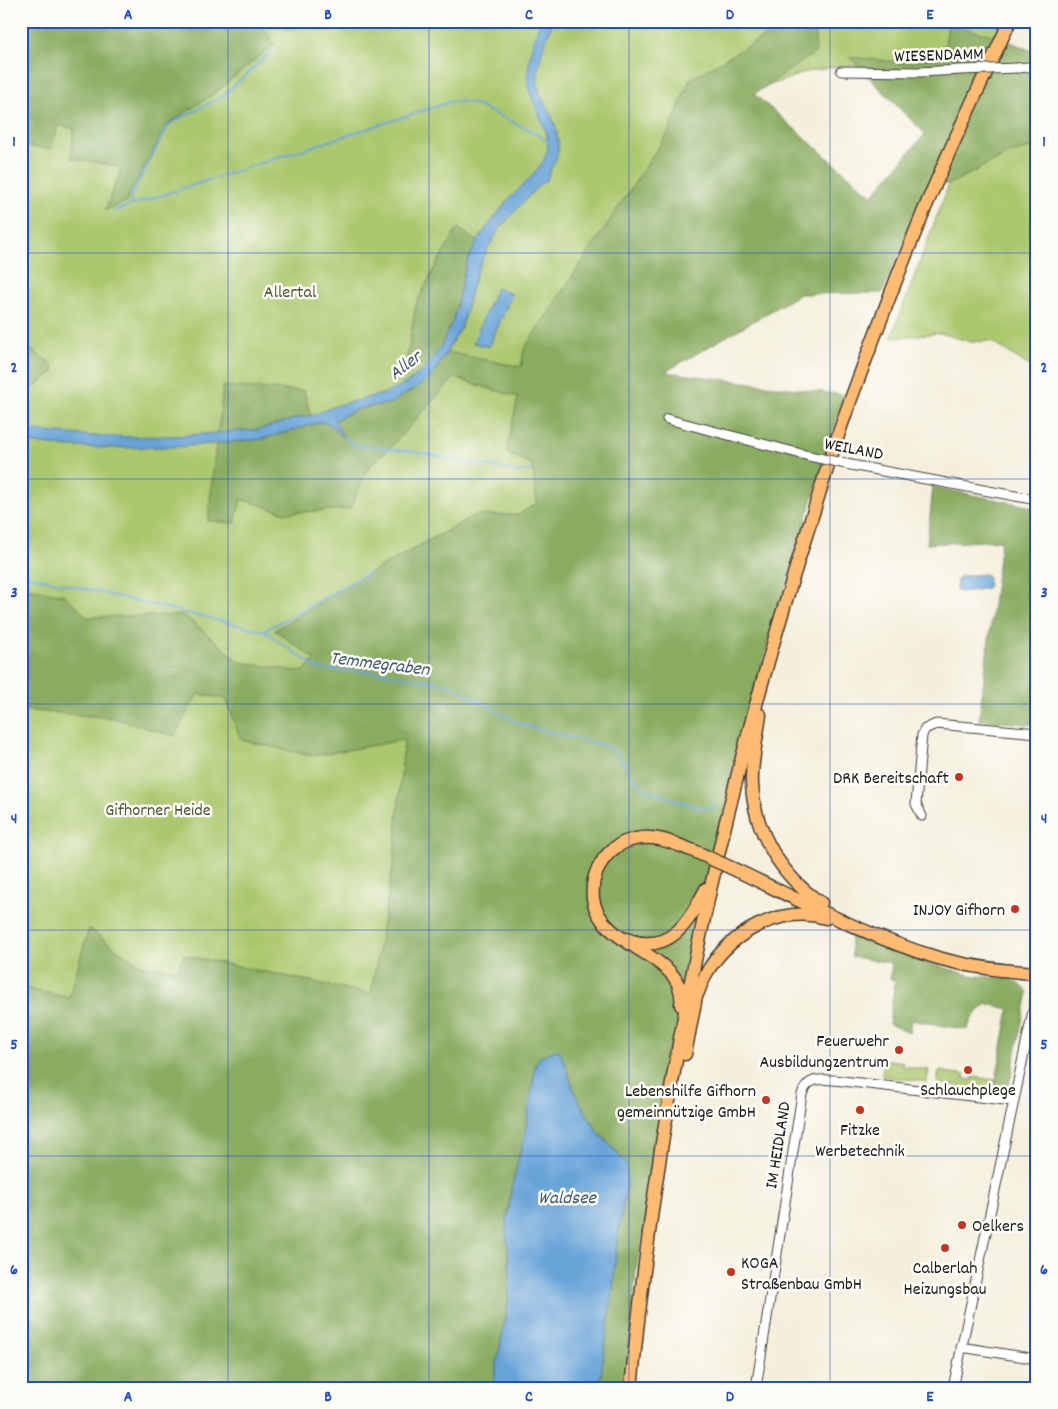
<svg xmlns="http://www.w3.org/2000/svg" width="1058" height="1409" viewBox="0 0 1058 1409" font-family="Dekko,sans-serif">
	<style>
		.green { fill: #acc86e; stroke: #647245 }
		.forest { fill: #89ac61; stroke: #52643e }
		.water { fill: #67a3d8; stroke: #42607a }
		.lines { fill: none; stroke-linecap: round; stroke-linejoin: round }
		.stream { stroke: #67a3d8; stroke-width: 2 }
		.minor-casing { stroke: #3c3c39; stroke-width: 11 }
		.highway-casing { stroke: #3c3c39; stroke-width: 15 }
		.minor { stroke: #fff; stroke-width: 9 }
		.highway { stroke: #ffbb71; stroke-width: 12 }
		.minor-bridge-casing { stroke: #3c3c39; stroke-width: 11; stroke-linecap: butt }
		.highway-bridge-casing { stroke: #3c3c39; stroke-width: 15; stroke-linecap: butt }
		.minor-bridge { stroke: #fff; stroke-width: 9 }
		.highway-bridge { stroke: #ffbb71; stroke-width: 12 }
		.grid { fill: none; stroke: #1d4ed8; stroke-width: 1; stroke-opacity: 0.55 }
		.poi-dot { fill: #c8321e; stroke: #fdfcf7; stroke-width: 2 }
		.labels { text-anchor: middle; stroke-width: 5; stroke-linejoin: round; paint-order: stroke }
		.street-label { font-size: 18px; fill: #1c1c1c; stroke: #fdfcf7 }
		.park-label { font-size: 18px; fill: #4e5839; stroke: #fdfcf7 }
		.poi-label { font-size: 18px; fill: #1c1c1c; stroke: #fdfcf7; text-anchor: end }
		.water-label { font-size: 19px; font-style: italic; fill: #3e5971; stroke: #fdfcf7 }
		.neatline { fill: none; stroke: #1d4ed8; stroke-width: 2 }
		.grid-label { font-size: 16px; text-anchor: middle; font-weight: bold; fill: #1d4ed8 }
	</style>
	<rect width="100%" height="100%" fill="#fdfcf7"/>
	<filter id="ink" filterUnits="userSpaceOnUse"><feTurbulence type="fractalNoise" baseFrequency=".02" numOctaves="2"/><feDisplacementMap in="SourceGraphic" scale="10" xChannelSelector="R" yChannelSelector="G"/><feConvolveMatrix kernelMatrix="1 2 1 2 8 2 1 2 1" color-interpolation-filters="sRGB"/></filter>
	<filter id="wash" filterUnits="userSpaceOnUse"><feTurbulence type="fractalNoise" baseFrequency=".0096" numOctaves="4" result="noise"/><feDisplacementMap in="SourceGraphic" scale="20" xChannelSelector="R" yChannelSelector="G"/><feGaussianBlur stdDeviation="1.12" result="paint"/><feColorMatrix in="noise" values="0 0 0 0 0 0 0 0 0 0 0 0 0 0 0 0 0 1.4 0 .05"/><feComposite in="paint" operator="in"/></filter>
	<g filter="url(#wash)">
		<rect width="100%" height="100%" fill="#f4efdc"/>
		<path class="green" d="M21,21H1004L985,65L841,66L806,72L704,110L556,506L414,721L394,859L371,994L183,955L178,970H173L69,999L21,987Z
			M1037,147V369L1031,367L991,341L971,342L940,333L891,338L949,184L1012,152Z
			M884,1059L903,1062L902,1066L929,1070L927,1082L882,1076Z
			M939,1071L965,1075L964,1079L972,1080L973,1077L996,1080L994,1091L937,1083Z"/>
		<path class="forest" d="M21,21H258L275,44L212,95L168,124L129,195L127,202L105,210L121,170L116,166L71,158L74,129L58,125L52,149L21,146Z
			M278,21H298L295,27L287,31Z
			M791,21H814L816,52L754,94L872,196L925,134L849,57L911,63L944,53L948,24L996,36L1037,53V147L1012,152L949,184L929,185L882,293L800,294L665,372L844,395L737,747L636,1269L626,1388H599L613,1289L617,1241L627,1182L618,1153L597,1131L576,1096L560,1051L536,1063L525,1133L512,1186L506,1226L510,1277L508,1304L494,1379L496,1388H21V987L69,998L89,928L115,948L141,965L178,970L183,955L371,994L394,859L404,740L312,756L241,740L226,699L198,694L174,736L113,718L21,710V587L65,595L87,617L184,615L240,662L303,672L315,659L275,630L350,584L475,515H518L537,503L532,464L506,453L518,397L454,378L389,449L369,466L350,509L286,513L241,499L235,523L208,521L216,443L263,439L321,422L328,423L343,435L333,421L357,409L391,403L432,376L447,352L521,367L524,349L668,133L690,79Z
			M458,228L477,242L466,264L454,318L441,346L428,366L406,362L416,304L434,269Z
			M21,343L52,364L55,371L30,390L21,385Z
			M223,386L304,391L311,416H304L258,430L218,433Z
			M933,487L1037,508V725L979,720L1001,540L927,544Z
			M850,933L929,963L969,975L1010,979L1021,985L1028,992L1009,1086L994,1091L1009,1009L987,1004C977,1013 970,1017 968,1030L911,1020L909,1033L889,1024L895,980L890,979L892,963L852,957Z"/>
		<path class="water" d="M540,21H553C546,42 534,67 539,89C541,100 548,107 552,117C557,128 561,147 556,159C553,166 549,172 547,180L540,184L519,207L500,228L488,248L476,274L461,328L432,376L421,385L391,403L357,409L334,420L344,438L328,423L321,422L263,439L177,447L110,448L70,447L21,442V430L108,437L175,436L258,430L304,416H311L338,405L386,393L408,382L428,366L441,346L454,318L466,264L477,242L486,228L509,199L531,177L543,162L548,149L547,135L529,90L527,75L532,46Z
			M496,288L512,294L489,347L473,343Z
			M984,574L987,575L989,586L985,589L959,592L956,590L957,579L961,576Z
			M556,1050L560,1051L576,1096L597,1131L626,1163L627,1182L617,1241L613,1289L599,1388H496L494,1379L508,1304L510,1277L506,1226L512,1186L525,1133L536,1063L541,1056Z"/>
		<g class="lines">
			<path class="stream" d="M131,205V196L167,128L173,122L222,97L272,51
				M113,211L450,102L461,101L476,105L530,130L549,142
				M344,437L353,445L416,452L520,472L531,470
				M21,574L264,631L318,669L382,673L450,685L522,725L612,748L644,789L702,809L716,805
				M264,631L369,573"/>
		</g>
	</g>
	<g filter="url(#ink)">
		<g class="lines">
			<defs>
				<path id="minor" d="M1018,68L1037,66
					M841,71L919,72L960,70
					M667,419L809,456
					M851,465L1037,500
					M922,816L916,804L922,735L925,729L936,724L1037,733
					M961,1347L1037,1359
					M756,1388L802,1094C808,1078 818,1079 834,1080L1013,1101
					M953,1388L1037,992"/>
				<path id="highway" d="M760,715C757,737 751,762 752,784C754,832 782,877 821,903
					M738,871C801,901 868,937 935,957C968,967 1003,971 1037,973
					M627,939C670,956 689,921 706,889
					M696,997C699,989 703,980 707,972C731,932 781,905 826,918
					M681,1005C688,953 601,950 593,899C592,888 593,878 598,869C605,853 619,842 635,839C656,834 675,844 694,851
					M685,1054L695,1002
					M631,1388C658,1107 714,830 798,561C815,508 830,456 849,404C879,324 909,243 944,164C965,116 988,69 1010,21"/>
			</defs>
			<use href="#minor" class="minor-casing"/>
			<use href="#highway" class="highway-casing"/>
			<use href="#minor" class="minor"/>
			<use href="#highway" class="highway"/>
			<defs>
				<path id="minor-bridge" d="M960,70L1018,68
					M809,456L851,465"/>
				<path id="highway-bridge" d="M694,851L738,871"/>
			</defs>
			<use href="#minor-bridge" class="minor-bridge-casing"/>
			<use href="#highway-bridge" class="highway-bridge-casing"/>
			<use href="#minor-bridge" class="minor-bridge"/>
			<use href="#highway-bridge" class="highway-bridge"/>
		</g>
	</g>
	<path class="grid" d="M228,21V1388M429,21V1388M629,21V1388M830,21V1388M21,253H1037M21,479H1037M21,704H1037M21,930H1037M21,1156H1037"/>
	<g class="poi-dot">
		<circle cx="959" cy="777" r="5"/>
		<circle cx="1015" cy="909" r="5"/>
		<circle cx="899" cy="1050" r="5"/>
		<circle cx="968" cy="1070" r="5"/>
		<circle cx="766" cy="1100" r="5"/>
		<circle cx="860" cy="1110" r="5"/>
		<circle cx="962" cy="1225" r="5"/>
		<circle cx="945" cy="1248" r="5"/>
		<circle cx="731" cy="1272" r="5"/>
	</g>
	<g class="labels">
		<g class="street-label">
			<text transform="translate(939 54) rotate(-2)" y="6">WIESENDAMM</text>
			<text transform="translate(854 448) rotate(11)" y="6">WEILAND</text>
			<text transform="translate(777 1145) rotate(-81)" y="6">IM HEIDLAND</text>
		</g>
		<g class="park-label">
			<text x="290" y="297">Allertal</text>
			<text x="158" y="815">Gifhorner Heide</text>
		</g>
		<g class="poi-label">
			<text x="949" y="783">DRK Bereitschaft</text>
			<text x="1005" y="915">INJOY Gifhorn</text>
			<text x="889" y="1046">Feuerwehr<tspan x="889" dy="21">Ausbildungzentrum</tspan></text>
			<text x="968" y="1095" text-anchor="middle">Schlauchplege</text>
			<text x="756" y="1096">Lebenshilfe Gifhorn<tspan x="756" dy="21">gemeinnützige GmbH</tspan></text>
			<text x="860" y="1135" text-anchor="middle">Fitzke<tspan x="860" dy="21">Werbetechnik</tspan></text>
			<text x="972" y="1231" text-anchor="start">Oelkers</text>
			<text x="741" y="1268" text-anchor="start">KOGA<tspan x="741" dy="21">Straßenbau GmbH</tspan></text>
			<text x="945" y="1273" text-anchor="middle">Calberlah<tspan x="945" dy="21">Heizungsbau</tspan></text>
		</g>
		<g class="water-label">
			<text transform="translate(404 364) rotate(-38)" y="7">Aller</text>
			<text transform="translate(380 662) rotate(7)" y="7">Temmegraben</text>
			<text x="567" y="1203">Waldsee</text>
		</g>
	</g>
	<rect width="1058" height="1409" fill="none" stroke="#fdfcf7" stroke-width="55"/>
	<rect x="28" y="28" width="1002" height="1354" class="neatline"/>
	<g class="grid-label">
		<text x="128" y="19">A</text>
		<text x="328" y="19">B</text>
		<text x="529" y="19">C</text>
		<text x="730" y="19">D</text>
		<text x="930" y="19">E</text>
		<text x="14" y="146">1</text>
		<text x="1044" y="146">1</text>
		<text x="14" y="372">2</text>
		<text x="1044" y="372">2</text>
		<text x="14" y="597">3</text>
		<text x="1044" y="597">3</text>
		<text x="14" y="823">4</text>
		<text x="1044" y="823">4</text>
		<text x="14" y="1049">5</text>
		<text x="1044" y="1049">5</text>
		<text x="14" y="1274">6</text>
		<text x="1044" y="1274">6</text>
		<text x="128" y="1401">A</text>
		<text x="328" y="1401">B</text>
		<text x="529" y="1401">C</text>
		<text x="730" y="1401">D</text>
		<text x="930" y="1401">E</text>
	</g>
</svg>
